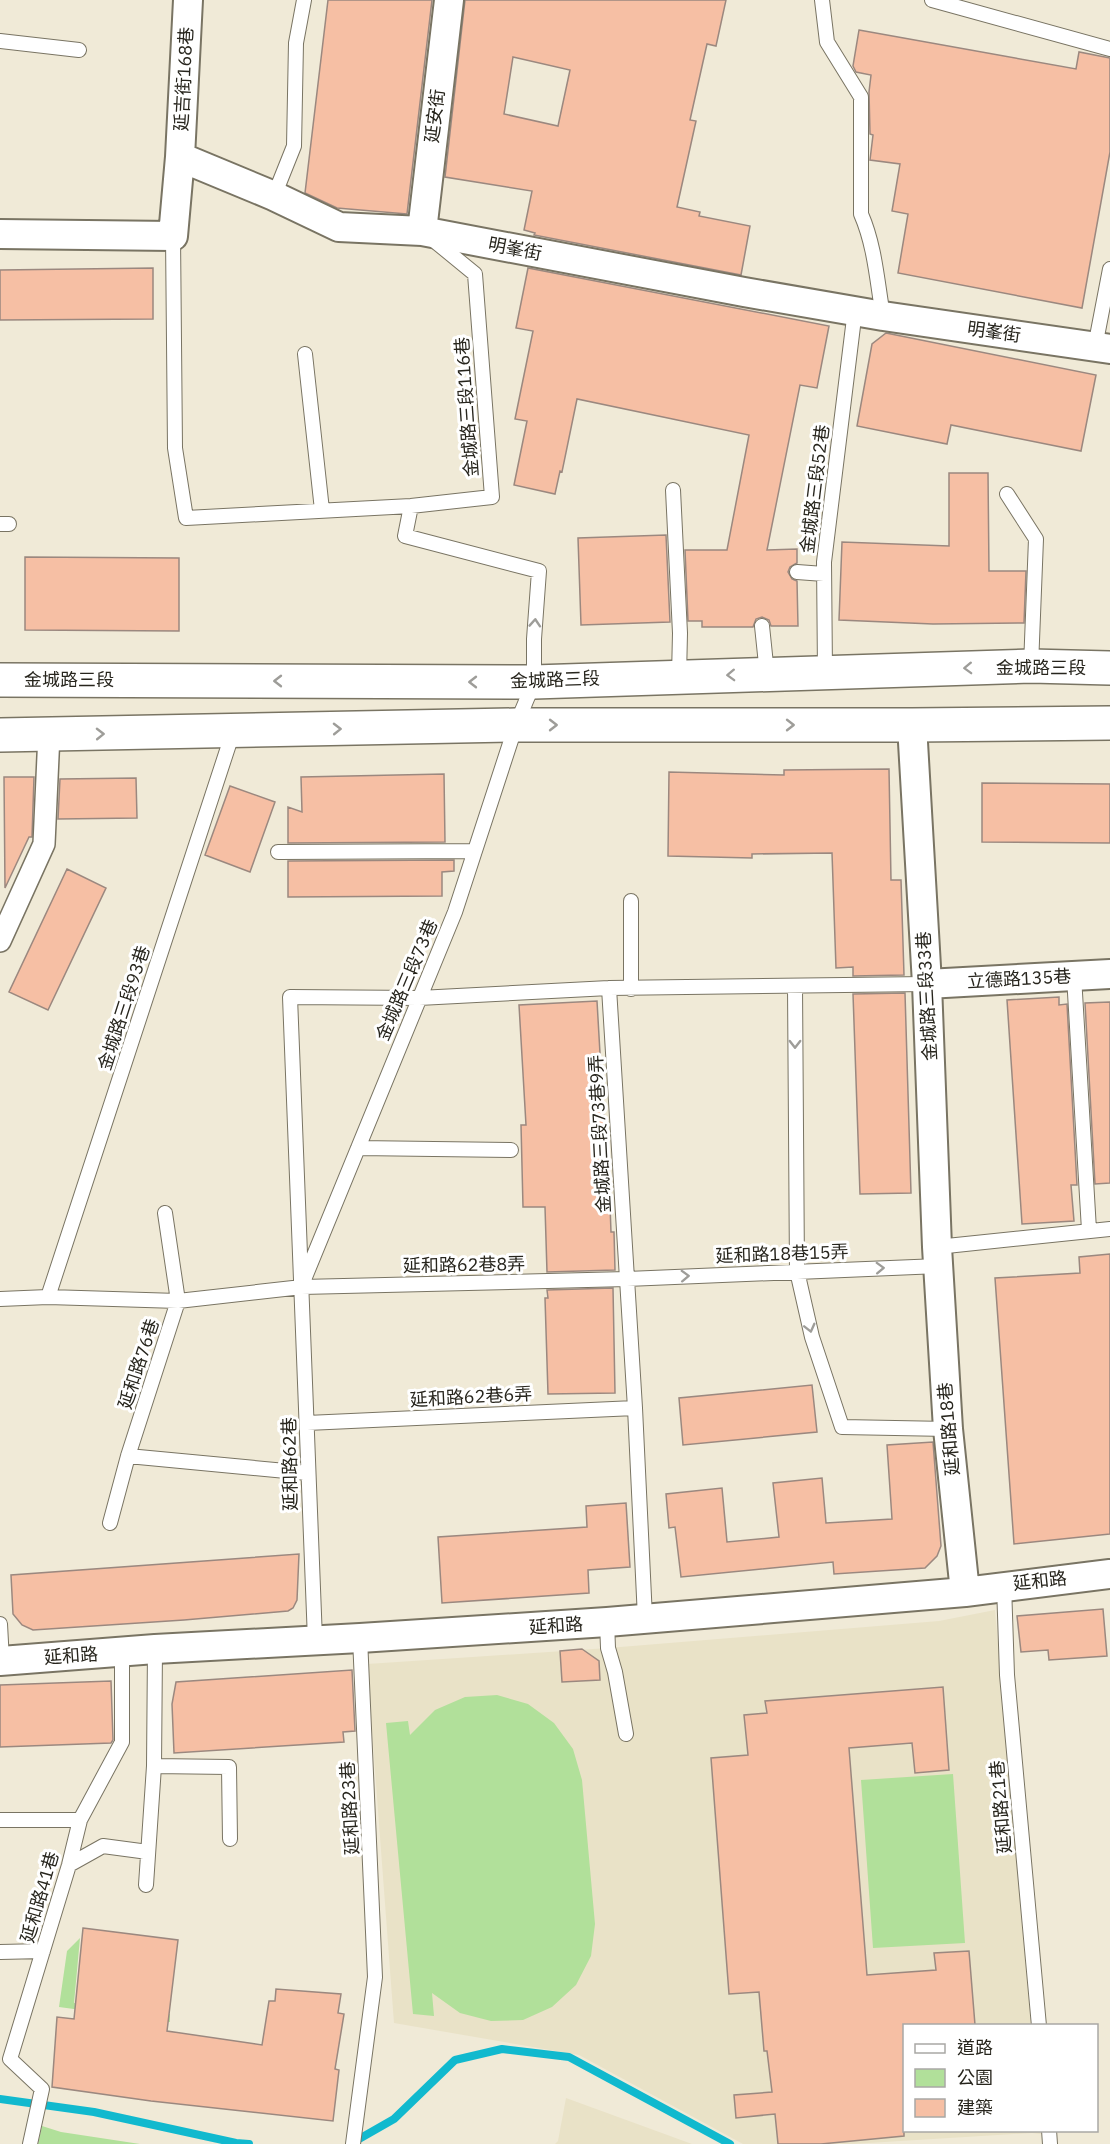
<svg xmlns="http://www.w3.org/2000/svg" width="1110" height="2144" viewBox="0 0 1110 2144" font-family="'IBM Plex Sans','Noto Sans TC',sans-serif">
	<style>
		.built { fill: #e9e2c7 }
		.green { fill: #b1e09a }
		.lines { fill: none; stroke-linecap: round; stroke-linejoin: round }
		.stream { stroke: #11b9ce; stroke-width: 8 }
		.building { fill: #f6bfa4; stroke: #9b887f; stroke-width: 1.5; fill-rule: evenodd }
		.service-casing { stroke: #797463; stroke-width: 16 }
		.pedestrian-casing { stroke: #797463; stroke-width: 24 }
		.minor-casing { stroke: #797463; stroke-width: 32 }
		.secondary-casing { stroke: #797463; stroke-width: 36 }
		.service { stroke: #fff; stroke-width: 14 }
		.pedestrian { stroke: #fff; stroke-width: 21 }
		.minor { stroke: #fff; stroke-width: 28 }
		.secondary { stroke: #fff; stroke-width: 33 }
		.oneway { stroke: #9e9d99 }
		.labels { text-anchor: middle; stroke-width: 6; stroke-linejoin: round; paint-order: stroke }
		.street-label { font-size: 18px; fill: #27251d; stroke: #fff }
	</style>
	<rect width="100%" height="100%" fill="#f0ead7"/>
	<path class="built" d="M995,1610L1031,2025L904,2026V2130H1041V2134L1032,2133L852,2144H743L579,2055L394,2023L367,1664L608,1648L939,1621Z
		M566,2098L692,2144H555L558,2141Z"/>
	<path class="green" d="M497,1695L528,1704L554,1723L573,1749L582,1780L595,1924L591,1956L576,1985L552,2007L523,2020L491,2021L460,2013L432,1993L434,2016L413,2014L386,1723L408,1721L410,1735L435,1710L465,1697Z
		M953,1774L965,1943L873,1948L861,1780Z
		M80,1938L74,2003L170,2014V2022L59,2007L67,1951Z
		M42,2126L61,2132L140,2144H38Z"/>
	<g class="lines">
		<path class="stream" d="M0,2099L94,2112L236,2143L249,2144
			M352,2143L394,2119L455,2060L502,2049L569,2057L730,2144"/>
	</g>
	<path class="building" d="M328,0H432L407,214L337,208L305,193Z
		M465,0H726L716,46L707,44L690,120L696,121L677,207L700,212L699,216L750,226L741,275L534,235L535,233L524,230L532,191L445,177ZM513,57L570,70L558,126L504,114Z
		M859,30L1076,69L1079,52L1110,58V152L1082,308L898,273L908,214L892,211L900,164L870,160L873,135L870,134L869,92L871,75L856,72L853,66Z
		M153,268V319L0,320V270Z
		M528,268L829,326L817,388L800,385L767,550L797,549V563L790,567L788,572L792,579L797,581L798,626H771L769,620L762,617L756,619L753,627H702V621H688L685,550H727L749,435L577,399L562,472L560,471L555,494L514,485L527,421L515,419L533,331L516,328Z
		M886,333L1096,375L1081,451L951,425L947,444L857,426L872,344Z
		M949,473H988L989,571H1026L1024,623L933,624L839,620L842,542L949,546Z
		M666,535L670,622L581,625L578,538Z
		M25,557L179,558V631L25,630Z
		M889,769L891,880H901L904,975L853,976V967L836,968L832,853L752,854V858L668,856L669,772L784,775V770Z
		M444,774L445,842L288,843V807L302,812L301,777Z
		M4,777H34L32,837H29L5,888Z
		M136,778L137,818L58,819L60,779Z
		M982,783L1110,784V843L982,842Z
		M230,786L275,802L250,872L205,855Z
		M454,860V871L442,872V896L288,897V861Z
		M67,869L106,888L48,1010L9,992Z
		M905,993L911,1193L860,1194L853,994Z
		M1059,997V1005L1067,1004L1077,1185H1071L1074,1221L1022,1224L1007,1000Z
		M597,1001L604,1123H607L611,1232H614L615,1270L547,1272L545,1207H523L521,1125H526L519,1005Z
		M1110,1002V1183L1095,1184L1085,1003Z
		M1110,1254V1534L1014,1544L995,1278L1080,1273L1079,1257Z
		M613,1288L615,1393L548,1394L545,1298H548L547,1290Z
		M812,1385L817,1432L683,1445L679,1398Z
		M933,1442L941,1546L937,1556L925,1568L834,1574L833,1562L681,1577L675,1527L669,1528L666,1494L722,1488L727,1542L779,1537L773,1483L822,1478L826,1523L892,1519L887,1445Z
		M626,1503L630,1567L588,1570L589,1593L442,1603L438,1537L587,1527L586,1506Z
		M299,1554L297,1600L293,1608L288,1611L184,1620L33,1630L22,1625L13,1614L11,1575Z
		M1103,1609L1107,1656L1049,1660L1048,1650L1021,1652L1017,1616Z
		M582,1649L599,1661L600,1680L562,1682L560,1651Z
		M352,1670L355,1731L343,1732L344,1742L174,1753L172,1704L176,1682Z
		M111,1681L113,1740L111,1743L0,1747V1685Z
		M943,1687L949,1770L915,1773L912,1743L849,1748L867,1975L936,1970L934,1953L969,1951L975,2025H904V2136L821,2144H778L775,2114L736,2118L734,2095L772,2092L767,2051H764L759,1992L729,1994L711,1758L748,1755L744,1715L767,1713L765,1701Z
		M83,1928L178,1940L167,2031L262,2045L269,2001H275L276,1989L341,1994L338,2013L344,2014L335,2069L339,2070L333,2121L151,2101L52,2087L57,2017L74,2019Z"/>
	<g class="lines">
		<defs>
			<path id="service" d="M822,0L827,42L861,97V214C875,246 877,281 883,316
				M932,0L1110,49
				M0,41L79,50
				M274,196L294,146L296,43L304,0
				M173,236L175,448L186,518L411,506L492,497L475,274L431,238
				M1095,347L1110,269
				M305,354L322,510
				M673,490L680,633L679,676
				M1007,494L1036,539L1031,666
				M0,524H9
				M797,572L824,574
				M762,626L767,674
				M825,672L824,562L855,310
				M278,852L475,851
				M1074,976L1089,1230
				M795,986L797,1271L812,1337L842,1427L948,1429
				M609,988L635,1408L645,1618
				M631,989V901
				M358,1148L511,1150
				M937,1247L1110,1229
				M303,1282L455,912L516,725L534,682V639L539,571L405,536L411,506
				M48,1297L233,732
				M0,1299L48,1297L178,1301L302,1287L627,1279L939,1266
				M307,1423L635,1408
				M128,1456L307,1473
				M110,1523L128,1456L178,1301L165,1213
				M1004,1585L1007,1675L1039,2026
				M607,1622L608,1648L615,1672L626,1734
				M0,1624L2,1661
				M315,1640L290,997L419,998L609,988L927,984
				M154,1766L229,1767L230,1839
				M0,1820H80
				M69,1865L103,1846L148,1852
				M146,1885L154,1766L155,1649
				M0,1952L43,1951
				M1049,2130L1050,2144
				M30,2144L42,2089L10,2059L69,1865L80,1820L122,1742V1652
				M353,2144L375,1977L360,1638"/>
			<path id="pedestrian" d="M0,941L44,844L49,734"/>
			<path id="minor" d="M180,157L188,0
				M422,231L449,0
				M0,234L173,236L180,157L274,196L339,227L422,231L744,292L883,316L1110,349
				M912,725L927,984L937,1247L948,1429L965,1592
				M927,984L1110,974
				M0,1661L155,1649L360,1638L607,1622L965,1592L1110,1574"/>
			<path id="secondary" d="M0,680L534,682L1031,666L1110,668
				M0,735L516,725H912L1110,723"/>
		</defs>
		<use href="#service" class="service-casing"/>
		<use href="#pedestrian" class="pedestrian-casing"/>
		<use href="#minor" class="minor-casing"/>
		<use href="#secondary" class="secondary-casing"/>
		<use href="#service" class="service"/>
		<use href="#pedestrian" class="pedestrian"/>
		<use href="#minor" class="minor"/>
		<use href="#secondary" class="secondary"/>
	</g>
	<defs><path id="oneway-chevron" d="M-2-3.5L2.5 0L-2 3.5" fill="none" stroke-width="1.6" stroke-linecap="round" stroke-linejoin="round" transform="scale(1.5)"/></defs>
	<g class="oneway">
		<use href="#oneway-chevron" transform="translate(535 623) rotate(-86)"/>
		<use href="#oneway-chevron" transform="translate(968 668) rotate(178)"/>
		<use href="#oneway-chevron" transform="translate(731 675) rotate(178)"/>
		<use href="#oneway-chevron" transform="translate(278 681) rotate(-180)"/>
		<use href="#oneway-chevron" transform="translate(473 682) rotate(-180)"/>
		<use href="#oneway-chevron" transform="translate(553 725)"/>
		<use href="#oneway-chevron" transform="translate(790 725)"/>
		<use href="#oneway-chevron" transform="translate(337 729) rotate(-1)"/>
		<use href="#oneway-chevron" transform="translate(100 734) rotate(-1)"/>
		<use href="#oneway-chevron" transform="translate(795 1044) rotate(90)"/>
		<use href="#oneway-chevron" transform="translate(880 1268) rotate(-2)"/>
		<use href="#oneway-chevron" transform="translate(685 1276) rotate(-2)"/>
		<use href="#oneway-chevron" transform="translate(810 1328) rotate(76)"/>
	</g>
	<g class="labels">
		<g class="street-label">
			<text transform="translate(184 79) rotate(-87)" y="6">延吉街168巷</text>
			<text transform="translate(435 116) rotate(-83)" y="6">延安街</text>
			<text transform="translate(515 249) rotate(11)" y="6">明峯街</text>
			<text transform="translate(994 332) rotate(8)" y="6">明峯街</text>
			<text transform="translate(467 407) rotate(-94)" y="6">金城路三段116巷</text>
			<text transform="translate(815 489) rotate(-83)" y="6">金城路三段52巷</text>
			<text x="1041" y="674">金城路三段</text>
			<text x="69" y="686">金城路三段</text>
			<text transform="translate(555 680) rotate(-2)" y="6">金城路三段</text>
			<text transform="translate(1019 979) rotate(-3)" y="6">立德路135巷</text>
			<text transform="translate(407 980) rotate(-67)" y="6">金城路三段73巷</text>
			<text transform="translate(927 996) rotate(-93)" y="6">金城路三段33巷</text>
			<text transform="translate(124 1008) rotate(-72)" y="6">金城路三段93巷</text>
			<text transform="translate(600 1134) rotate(-93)" y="6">金城路三段73巷9弄</text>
			<text transform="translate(782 1254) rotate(-2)" y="6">延和路18巷15弄</text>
			<text transform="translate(464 1265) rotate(-1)" y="6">延和路62巷8弄</text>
			<text transform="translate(139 1364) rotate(-72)" y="6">延和路76巷</text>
			<text transform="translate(471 1397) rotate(-3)" y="6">延和路62巷6弄</text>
			<text transform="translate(949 1429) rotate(-95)" y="6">延和路18巷</text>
			<text transform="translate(290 1464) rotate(-91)" y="6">延和路62巷</text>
			<text transform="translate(1040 1581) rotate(-6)" y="6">延和路</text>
			<text transform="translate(556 1626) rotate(-4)" y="6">延和路</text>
			<text transform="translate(71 1656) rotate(-4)" y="6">延和路</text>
			<text transform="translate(1001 1807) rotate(-95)" y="6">延和路21巷</text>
			<text transform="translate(350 1808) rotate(-93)" y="6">延和路23巷</text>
			<text transform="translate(40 1897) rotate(-74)" y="6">延和路41巷</text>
		</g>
	</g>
	<rect x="903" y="2024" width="195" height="108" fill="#ffffff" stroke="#a9a8a5" stroke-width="1.5"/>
	<rect x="915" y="2044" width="30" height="9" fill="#ffffff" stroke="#a9a8a5" stroke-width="1.5"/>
	<text x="957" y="2054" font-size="18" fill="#27251d">道路</text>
	<rect x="915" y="2069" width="30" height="18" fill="#b1e09a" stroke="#a9a8a5" stroke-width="1.5"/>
	<text x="957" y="2084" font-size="18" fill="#27251d">公園</text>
	<rect x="915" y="2099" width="30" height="18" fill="#f6bfa4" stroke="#a9a8a5" stroke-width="1.5"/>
	<text x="957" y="2114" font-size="18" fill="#27251d">建築</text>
</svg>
